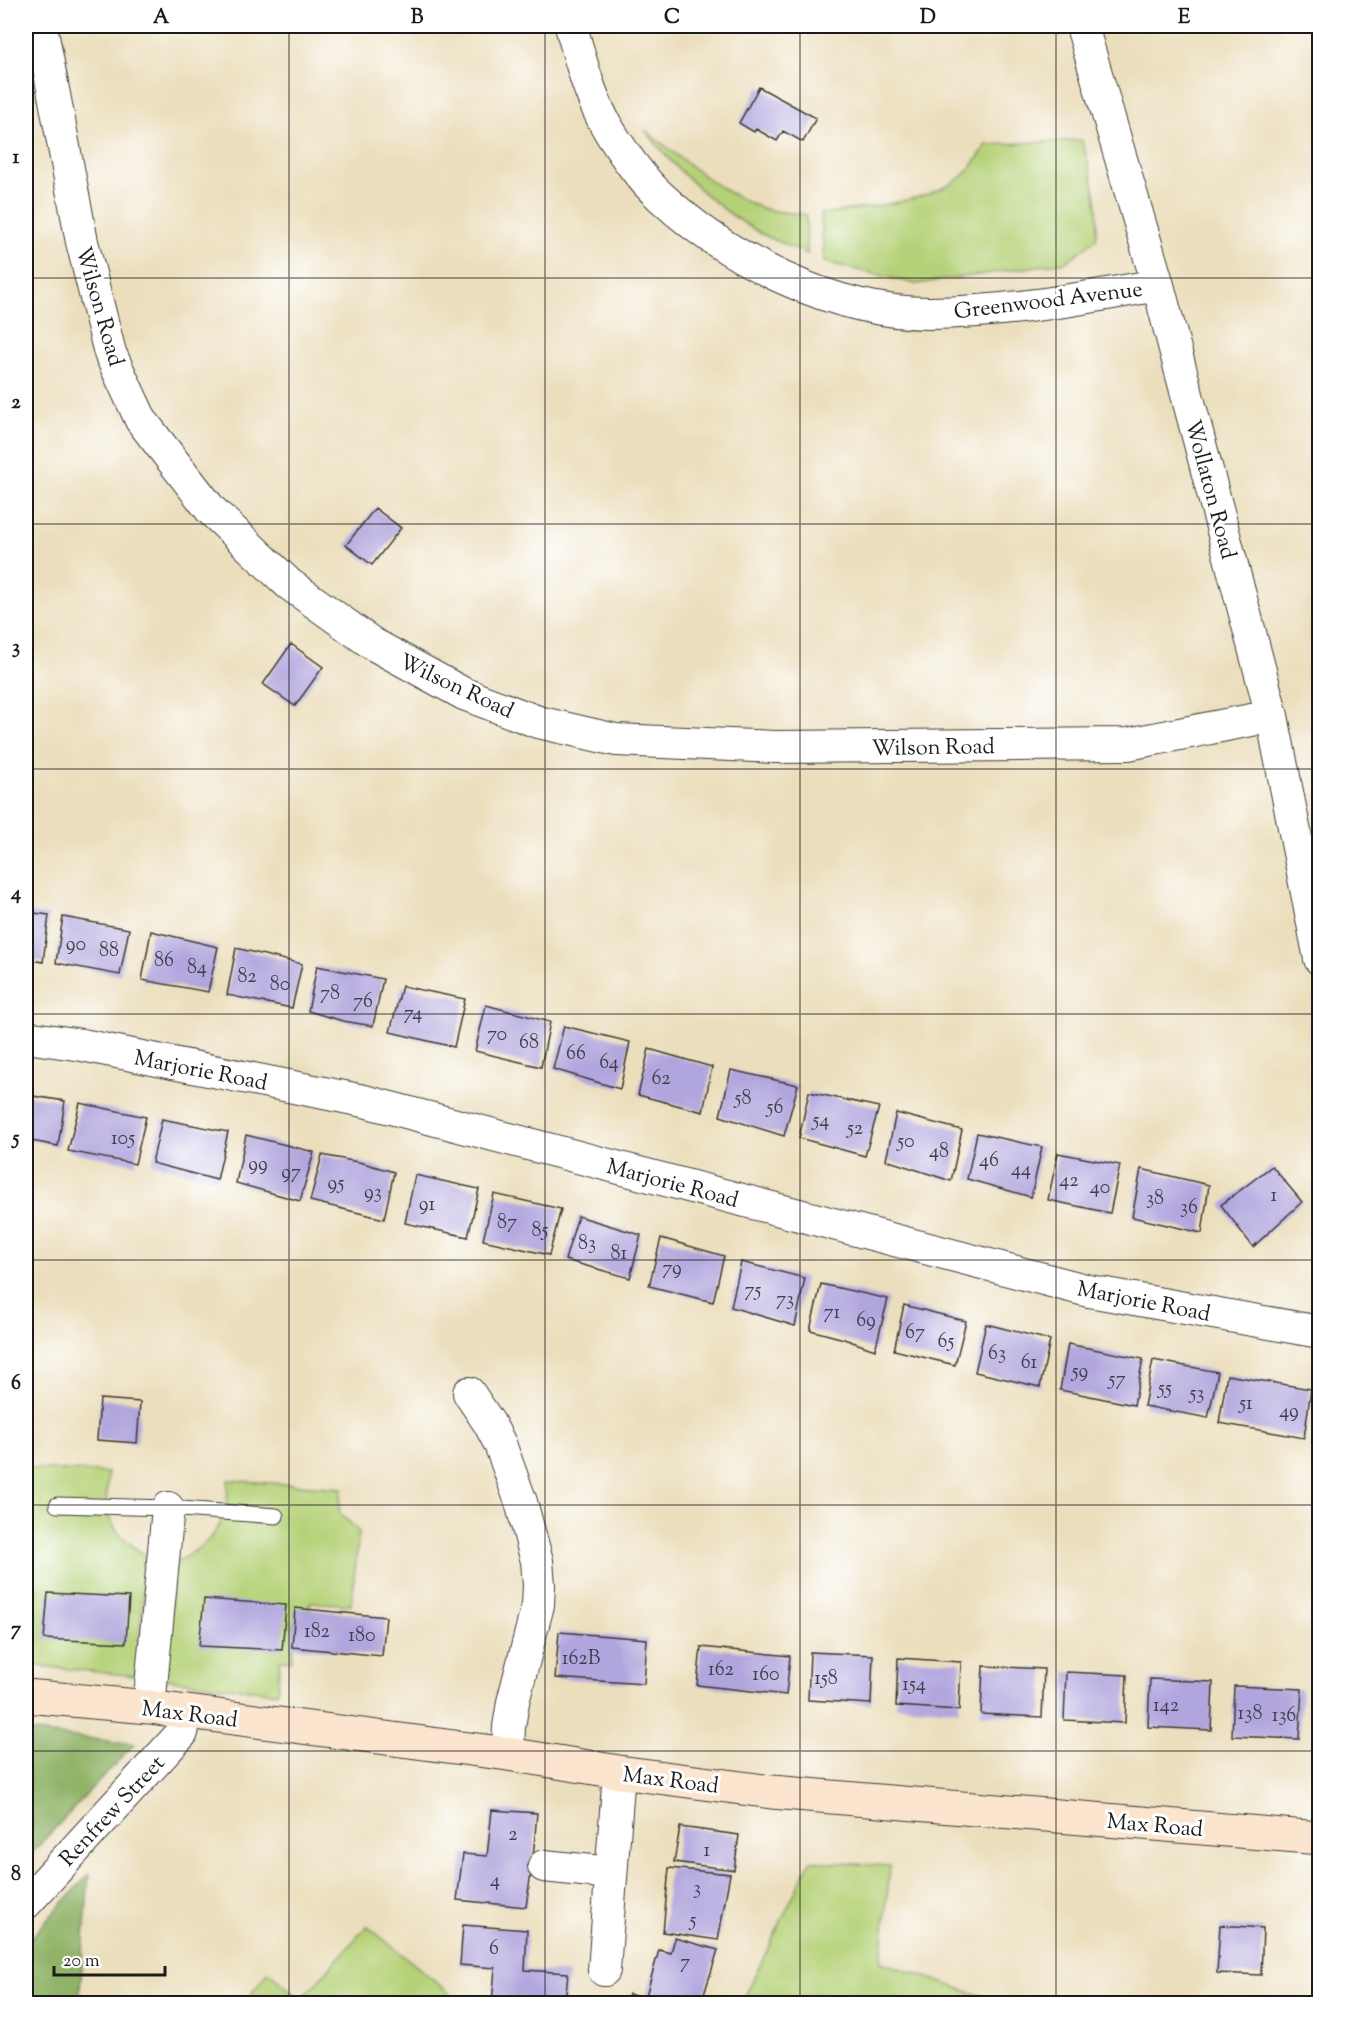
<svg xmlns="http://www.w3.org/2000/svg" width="1345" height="2029" viewBox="0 0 1345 2029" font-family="'Sorts Mill Goudy',serif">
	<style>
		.green { fill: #b5d177; stroke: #68764a; stroke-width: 1.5 }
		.forest { fill: #90b368; stroke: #566842; stroke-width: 1.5 }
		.building { fill: #b1a5dd }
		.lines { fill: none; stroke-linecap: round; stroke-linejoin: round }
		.lane-casing { stroke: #3b3934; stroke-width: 17 }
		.street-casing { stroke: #3b3934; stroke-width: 34 }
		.secondary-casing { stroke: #3b3934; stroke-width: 35 }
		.lane { stroke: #fff; stroke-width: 15 }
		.street { stroke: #fff; stroke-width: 32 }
		.secondary { stroke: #fce5cf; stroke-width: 33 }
		.grid { fill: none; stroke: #1c1c1c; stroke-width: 1.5; stroke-opacity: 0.55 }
		.labels { text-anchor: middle; stroke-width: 6; stroke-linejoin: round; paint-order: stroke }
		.number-label { font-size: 20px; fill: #413e4c }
		.street-label { font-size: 22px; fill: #1c1c1c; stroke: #fff }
		.neatline { fill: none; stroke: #1c1c1c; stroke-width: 2 }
		.grid-label { font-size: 20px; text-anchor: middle; font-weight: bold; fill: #1c1c1c }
	</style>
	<rect width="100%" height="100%" fill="#fff"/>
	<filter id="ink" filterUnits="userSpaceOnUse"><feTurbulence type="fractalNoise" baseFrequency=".0167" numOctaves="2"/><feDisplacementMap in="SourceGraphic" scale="12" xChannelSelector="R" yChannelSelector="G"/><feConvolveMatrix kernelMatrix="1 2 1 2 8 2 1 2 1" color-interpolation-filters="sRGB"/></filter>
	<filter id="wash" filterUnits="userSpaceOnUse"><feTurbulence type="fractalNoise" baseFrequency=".008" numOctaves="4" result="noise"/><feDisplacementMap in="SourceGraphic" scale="24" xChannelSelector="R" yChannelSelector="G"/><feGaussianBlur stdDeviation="1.35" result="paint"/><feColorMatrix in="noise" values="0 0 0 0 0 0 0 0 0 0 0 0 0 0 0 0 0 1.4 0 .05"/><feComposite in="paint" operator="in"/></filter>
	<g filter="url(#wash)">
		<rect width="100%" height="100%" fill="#ebdebc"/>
		<path class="green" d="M645,130C679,156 724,197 765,209C778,213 792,212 806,215L807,254C790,246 771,240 755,230C713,205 675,169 645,130Z
			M1082,140C1090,173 1102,204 1096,239L1066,262L916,284L824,262L821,214C864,208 925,203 960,178C971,170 979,157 986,145Z
			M26,1468L108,1473C108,1485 105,1499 107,1511C111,1531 132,1546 147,1557L136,1676L31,1665L37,1589L26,1588Z
			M228,1480L342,1488L339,1512L359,1532L351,1605L310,1602L309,1624L294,1623L292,1661L280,1660L277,1693L164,1679L175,1562C213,1544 229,1523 228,1480Z
			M810,1861L890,1866L881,1962L1002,2003H742Z
			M367,1926L462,2003H245L268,1971L301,2000Z"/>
		<path class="forest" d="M26,1731L134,1744L26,1859Z
			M89,1874L79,2003H26V1943Z"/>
		<g id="blocks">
			<path class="building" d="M759,87L816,118L803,142L783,131L777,141L756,129L754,132L739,123Z
				M375,508L401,528L372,565L346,545Z
				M291,644L323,667L295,706L263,684Z
				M26,912L49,915L43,962L26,959Z
				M63,917L129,929L120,975L56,963Z
				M151,931L218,947L208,992L142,980Z
				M236,948L302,964L292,1008L227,995Z
				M317,966L383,979L373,1026L343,1021L308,1011Z
				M402,986L465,999L454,1047L390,1032Z
				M486,1005L550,1022L541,1067L475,1051Z
				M564,1026L630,1042L620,1089L553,1069Z
				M649,1049L712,1067L703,1112L638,1095Z
				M731,1070L798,1085L784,1136L720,1116Z
				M809,1092L879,1107L865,1156L799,1138Z
				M26,1095L65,1101L58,1146L26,1140Z
				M80,1103L146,1117L135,1164L68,1151Z
				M896,1113L962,1130L951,1181L886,1160Z
				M162,1119L228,1132L217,1180L152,1163Z
				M977,1133L1042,1147L1031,1197L967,1179Z
				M246,1135L314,1152L300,1201L236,1183Z
				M1058,1153L1120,1165L1110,1213L1048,1200Z
				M322,1155L363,1163L394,1172L384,1219L310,1201Z
				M1272,1166L1302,1202L1253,1247L1221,1205Z
				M1141,1169L1209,1185L1202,1233L1132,1217Z
				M415,1175L479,1189L468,1237L405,1223Z
				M494,1194L561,1209L549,1255L483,1240Z
				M578,1216L641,1235L630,1278L565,1260Z
				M661,1238L724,1256L713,1302L649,1286Z
				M741,1262L805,1278L795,1326L731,1307Z
				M821,1284L888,1299L875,1350L844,1339L810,1330Z
				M904,1305L966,1321L955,1365L894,1350Z
				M986,1324L1050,1340L1040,1387L975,1372Z
				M1068,1344L1143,1359L1134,1405L1060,1390Z
				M1153,1360L1218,1372L1208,1418L1144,1406Z
				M1227,1375L1311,1389L1304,1438L1219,1423Z
				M100,1399L140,1402L137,1443L97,1440Z
				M1318,1407H1320V1443L1312,1442Z
				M48,1593L129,1597L126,1643L44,1639Z
				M26,1595H33L30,1635L26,1634Z
				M204,1599L286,1605L282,1650L199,1646Z
				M295,1608L386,1617L382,1656L292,1647Z
				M559,1632L647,1639L644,1684L555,1678Z
				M701,1647L790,1656L786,1695L697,1685Z
				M810,1652L873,1655L871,1704L808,1700Z
				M898,1658L961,1662L959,1710L896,1706Z
				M983,1666L1044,1669L1042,1717L981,1714Z
				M1066,1672L1127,1675L1125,1723L1064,1720Z
				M1150,1679L1213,1682L1211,1730L1148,1727Z
				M1234,1686L1302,1689L1299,1739L1232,1736Z
				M1318,1710H1320V1743L1316,1742Z
				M492,1810L537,1813L533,1858L526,1907L457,1900L463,1854L487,1856Z
				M680,1827L739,1835L734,1870L674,1862Z
				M669,1868L730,1874L718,1940L663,1932Z
				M463,1925L527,1930L525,1970L568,1973L565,2004H492L495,1968L460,1965Z
				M1220,1925L1263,1928L1261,1975L1217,1973Z
				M675,1938L718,1950L701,2004H626L629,1994L645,1999L659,1950L671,1953Z"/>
		</g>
	</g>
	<g filter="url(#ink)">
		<use href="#blocks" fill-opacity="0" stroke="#3b3934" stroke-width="1.5"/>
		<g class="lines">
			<defs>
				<path id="lane" d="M57,1505L168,1508L276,1516"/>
				<path id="street" d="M41,26L82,242L110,353L141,420L211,510L289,584L373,644L464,694L538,722L616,740L775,747L1128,744L1272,716
					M571,26C581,62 590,99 610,132C624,154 640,178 660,196C728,260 834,313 929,313C1006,313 1083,298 1158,285
					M1082,26L1158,285L1272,716L1320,959
					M26,1037L82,1045L364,1101L1089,1291L1320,1332
					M469,1393L489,1423L500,1444L521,1502L537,1561L539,1585L538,1605L513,1702L509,1727L508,1754
					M149,1707L168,1508
					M544,1866L611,1873
					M26,1903L182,1733L186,1712
					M604,1970L619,1772"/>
				<path id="secondary" d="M26,1696L149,1707L508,1754L619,1772L772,1792L1320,1838"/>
			</defs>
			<use href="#lane" class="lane-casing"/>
			<use href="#street" class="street-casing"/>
			<use href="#secondary" class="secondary-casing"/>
			<use href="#lane" class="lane"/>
			<use href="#street" class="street"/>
			<use href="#secondary" class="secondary"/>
		</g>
	</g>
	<path class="grid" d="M289,26V2004M545,26V2004M800,26V2004M1056,26V2004M26,278H1320M26,524H1320M26,769H1320M26,1014H1320M26,1260H1320M26,1505H1320M26,1751H1320"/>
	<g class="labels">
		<g class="number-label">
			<text x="76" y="950">90</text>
			<text x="109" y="956">88</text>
			<text x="164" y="966">86</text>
			<text x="197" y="973">84</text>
			<text x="247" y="982">82</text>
			<text x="280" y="990">80</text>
			<text x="330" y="999">78</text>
			<text x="363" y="1007">76</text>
			<text x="413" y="1019">74</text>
			<text x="497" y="1040">70</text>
			<text x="529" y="1048">68</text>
			<text x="576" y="1059">66</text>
			<text x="609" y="1068">64</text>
			<text x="661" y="1084">62</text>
			<text x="743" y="1104">58</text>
			<text x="775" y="1113">56</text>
			<text x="821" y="1126">54</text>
			<text x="855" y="1134">52</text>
			<text x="123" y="1144">105</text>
			<text x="906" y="1147">50</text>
			<text x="939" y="1157">48</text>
			<text x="989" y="1166">46</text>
			<text x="258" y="1170">99</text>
			<text x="1021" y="1175">44</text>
			<text x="291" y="1178">97</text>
			<text x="1069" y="1186">42</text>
			<text x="336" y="1189">95</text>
			<text x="1100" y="1193">40</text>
			<text x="373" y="1198">93</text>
			<text x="1274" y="1201">1</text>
			<text x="1155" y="1204">38</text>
			<text x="427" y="1210">91</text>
			<text x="1189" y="1213">36</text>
			<text x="507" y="1228">87</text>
			<text x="540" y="1236">85</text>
			<text x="587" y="1249">83</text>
			<text x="619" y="1259">81</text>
			<text x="672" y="1274">79</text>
			<text x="753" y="1296">75</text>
			<text x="785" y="1305">73</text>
			<text x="832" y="1318">71</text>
			<text x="866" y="1326">69</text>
			<text x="915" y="1338">67</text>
			<text x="946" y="1347">65</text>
			<text x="997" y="1359">63</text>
			<text x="1029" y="1368">61</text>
			<text x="1080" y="1377">59</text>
			<text x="1117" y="1385">57</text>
			<text x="1165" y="1394">55</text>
			<text x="1197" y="1399">53</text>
			<text x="1246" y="1409">51</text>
			<text x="1289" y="1417">49</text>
			<text x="317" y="1637">182</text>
			<text x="362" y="1641">180</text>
			<text x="581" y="1664">162B</text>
			<text x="721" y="1675">162</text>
			<text x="766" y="1680">160</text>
			<text x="826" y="1684">158</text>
			<text x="914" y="1690">154</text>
			<text x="1166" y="1711">142</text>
			<text x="1250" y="1719">138</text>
			<text x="1284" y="1721">136</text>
			<text x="513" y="1840">2</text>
			<text x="707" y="1856">1</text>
			<text x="495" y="1886">4</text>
			<text x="697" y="1894">3</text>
			<text x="693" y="1926">5</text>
			<text x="494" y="1954">6</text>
			<text x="685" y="1968">7</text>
		</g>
		<g class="street-label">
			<text transform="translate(1048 299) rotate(-7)" y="8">Greenwood Avenue</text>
			<text transform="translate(101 306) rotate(74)" y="8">Wilson Road</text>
			<text transform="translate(1212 489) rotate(75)" y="8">Wollaton Road</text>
			<text transform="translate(457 685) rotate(25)" y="8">Wilson Road</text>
			<text transform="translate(933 746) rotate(-1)" y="8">Wilson Road</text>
			<text transform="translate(201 1069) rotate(11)" y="8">Marjorie Road</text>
			<text transform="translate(673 1182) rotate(15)" y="8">Marjorie Road</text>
			<text transform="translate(1144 1300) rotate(11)" y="8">Marjorie Road</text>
			<text transform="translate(190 1713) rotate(7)" y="8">Max Road</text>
			<text transform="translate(671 1779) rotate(7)" y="8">Max Road</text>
			<text transform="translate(111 1810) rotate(-47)" y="8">Renfrew Street</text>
			<text transform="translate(1155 1824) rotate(5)" y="8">Max Road</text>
		</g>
	</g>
	<rect width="1345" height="2029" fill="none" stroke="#fff" stroke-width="66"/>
	<path d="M54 1966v9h111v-9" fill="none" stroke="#1c1c1c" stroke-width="3"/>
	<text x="63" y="1966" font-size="18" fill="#1c1c1c" stroke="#ffffff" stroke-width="4.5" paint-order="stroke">20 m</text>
	<rect x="33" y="33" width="1279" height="1963" class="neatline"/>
	<g class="grid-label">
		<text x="161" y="23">A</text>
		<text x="417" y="23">B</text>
		<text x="672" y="23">C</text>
		<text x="928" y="23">D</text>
		<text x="1184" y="23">E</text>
		<text x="16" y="163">1</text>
		<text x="16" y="408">2</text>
		<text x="16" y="653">3</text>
		<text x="16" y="899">4</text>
		<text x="16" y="1144">5</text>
		<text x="16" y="1389">6</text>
		<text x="16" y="1635">7</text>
		<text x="16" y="1880">8</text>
	</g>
</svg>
